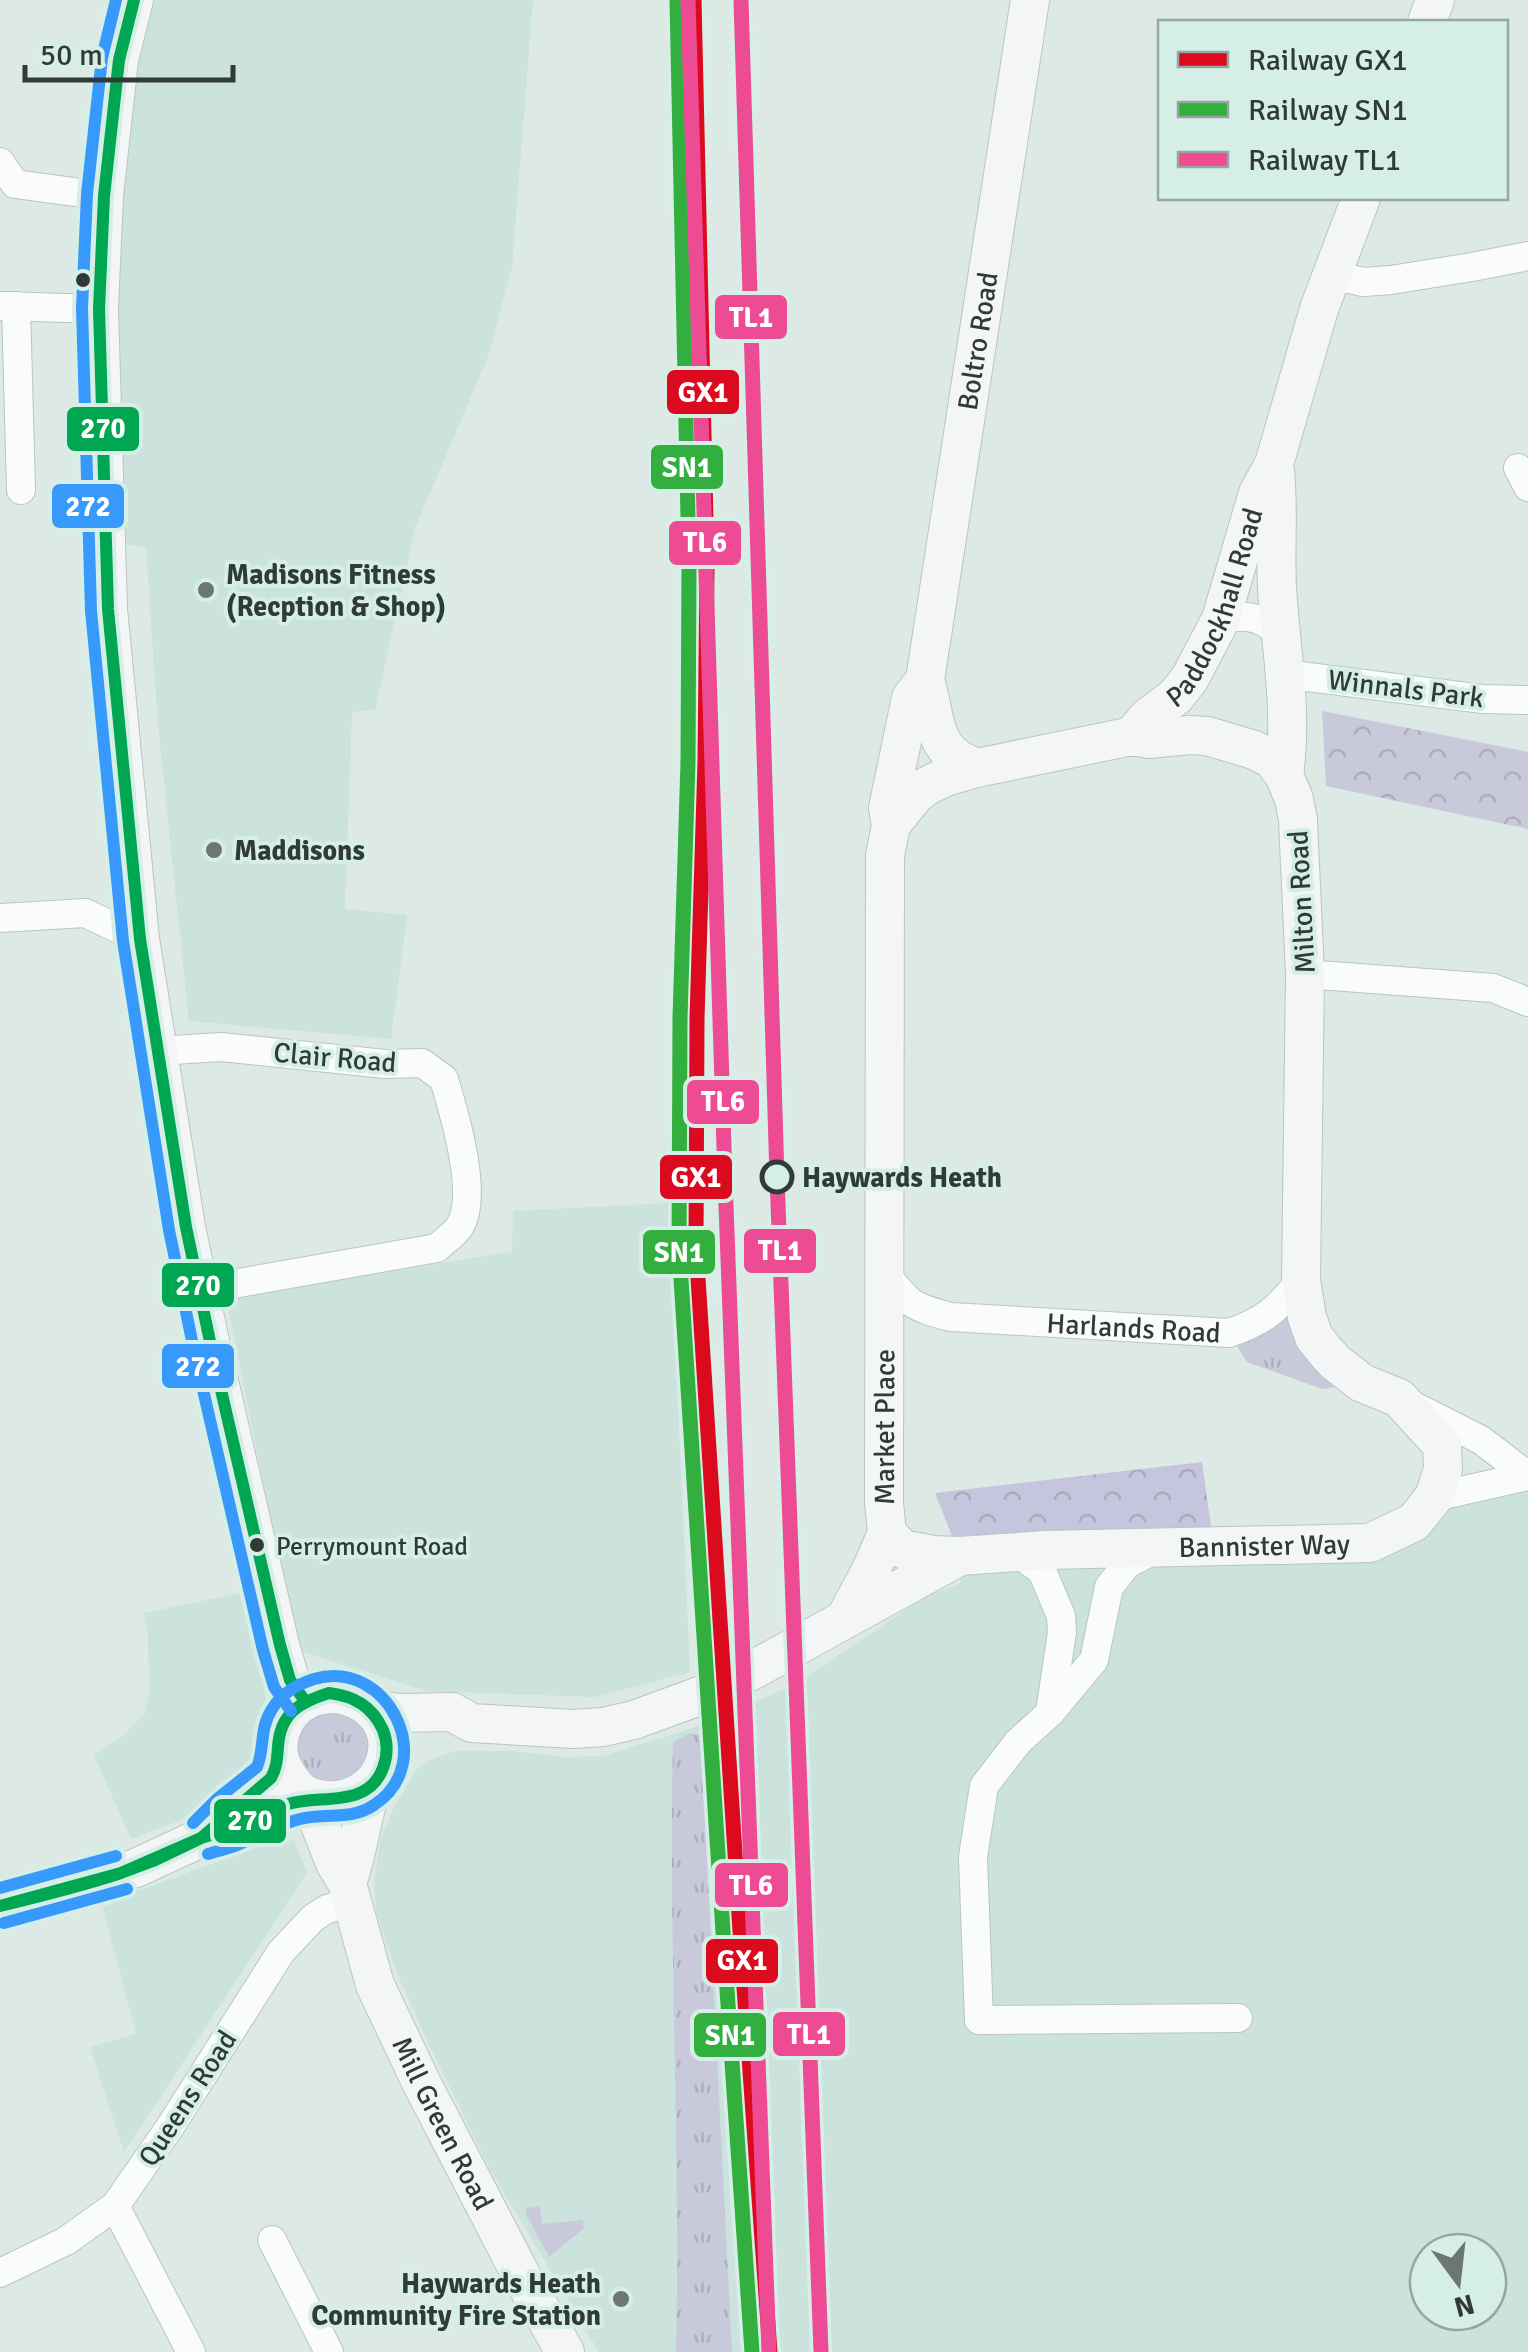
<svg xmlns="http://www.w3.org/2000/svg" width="1528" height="2352" viewBox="0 0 1528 2352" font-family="Signika,sans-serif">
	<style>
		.built { fill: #cbe3dc; fill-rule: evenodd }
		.grass { fill: url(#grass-tufts) }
		.forest { fill: url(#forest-crowns) }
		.park { fill: url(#park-crowns) }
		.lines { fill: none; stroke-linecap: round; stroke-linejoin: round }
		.street-casing { stroke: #bac5c1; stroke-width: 30 }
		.secondary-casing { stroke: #bac5c1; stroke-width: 40 }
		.street { stroke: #fafcfb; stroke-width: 28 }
		.secondary { stroke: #f4f5f7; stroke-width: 38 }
		.bus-1-casing { stroke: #d6efe6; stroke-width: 20 }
		.bus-2-casing { stroke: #d6efe6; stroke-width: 20 }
		.bus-1 { stroke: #00a651; stroke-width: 12 }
		.bus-2 { stroke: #3799fb; stroke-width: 12 }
		.rail-1-casing { stroke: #d6efe6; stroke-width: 22 }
		.rail-2-casing { stroke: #d6efe6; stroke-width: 22 }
		.rail-3-casing { stroke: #d6efe6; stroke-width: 22 }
		.rail-4-casing { stroke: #d6efe6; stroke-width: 22 }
		.rail-1 { stroke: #dc0a1e; stroke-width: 15 }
		.rail-2 { stroke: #33af40; stroke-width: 15 }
		.rail-3 { stroke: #ee4b95; stroke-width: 15 }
		.rail-4 { stroke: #ee4b95; stroke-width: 15 }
		.bus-dot { fill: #303a37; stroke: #d6efe6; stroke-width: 4 }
		.poi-dot { fill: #6c7774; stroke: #d6efe6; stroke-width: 4 }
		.stop-dot { fill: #d6efe6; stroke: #303a37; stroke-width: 5 }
		.labels { text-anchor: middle; stroke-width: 8; stroke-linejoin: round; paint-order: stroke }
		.bus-label { font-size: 26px; fill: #303a37; stroke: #d6efe6; text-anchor: start }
		.street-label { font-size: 28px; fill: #303a37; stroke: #d6efe6 }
		.poi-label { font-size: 28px; font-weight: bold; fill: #303a37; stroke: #d6efe6; text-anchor: start }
		.stop-label { font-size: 28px; font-weight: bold; fill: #303a37; stroke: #d6efe6; text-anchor: start }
		.line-badge { stroke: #d6efe6; stroke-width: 4 }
		.badge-label { font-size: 28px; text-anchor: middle; font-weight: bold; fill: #fff }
	</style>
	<defs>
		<pattern id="grass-tufts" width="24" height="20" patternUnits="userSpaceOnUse" patternTransform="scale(2.5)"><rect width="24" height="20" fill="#c8c9db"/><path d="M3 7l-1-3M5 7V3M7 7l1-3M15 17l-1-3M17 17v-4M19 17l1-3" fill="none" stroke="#acadbd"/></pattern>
		<pattern id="forest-crowns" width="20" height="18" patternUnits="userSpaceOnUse" patternTransform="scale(2.5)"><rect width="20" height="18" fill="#c6c5de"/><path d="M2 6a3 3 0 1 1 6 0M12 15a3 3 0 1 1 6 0" fill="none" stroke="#aaaabf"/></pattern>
		<pattern id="park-crowns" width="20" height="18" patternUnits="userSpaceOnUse" patternTransform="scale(2.5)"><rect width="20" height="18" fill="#c8c9db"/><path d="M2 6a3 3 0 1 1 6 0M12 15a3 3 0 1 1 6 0" fill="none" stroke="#acadbd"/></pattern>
	</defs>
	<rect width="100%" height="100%" fill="#dce9e5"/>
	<path class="built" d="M143,0H533L512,267L488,357L415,528L375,710L352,712L345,909L407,915L391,1039L189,1021L158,725L146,548L106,541L101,198Z
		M669,1203L690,1672L595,1697L427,1691L297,1650L226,1298L512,1252L513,1211Z
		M1528,1476V2352H599L490,2169L433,2053L397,1973L376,1911L374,1882L380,1841L393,1809L417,1769L433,1759L455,1751H512L566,1757L603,1756L693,1728L745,1707L801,1681L926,1596L960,1584V1556L1370,1543L1434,1497ZM1428,2252H1488V2312H1428Z
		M246,1592L259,1645L266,1698L265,1723L252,1760L241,1782L222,1796L186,1818L131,1839L94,1755L124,1735L145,1713L149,1693L148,1636L144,1613Z
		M280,1839L294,1840L307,1873L124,2152L90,2047L136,2034L102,1904Z"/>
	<path class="grass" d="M1279,1306L1362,1383L1322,1389L1247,1362L1229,1333Z
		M297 1746a36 36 0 1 1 72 0a36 36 0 1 1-72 0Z
		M690,1733L699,1735L701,1744L732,2352H676C681,2149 668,1945 673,1742Z
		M540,2206L542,2224L583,2220L584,2228L549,2257L526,2214V2208Z"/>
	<path class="forest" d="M1202,1462L1214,1548L960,1556L935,1493Z"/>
	<path class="park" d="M1322,711L1528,752V829L1326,786Z"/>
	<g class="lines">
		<defs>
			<g id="street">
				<path d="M0,162L15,184L104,196"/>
				<path d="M1332,275L1363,282L1391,280L1472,267L1528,256"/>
				<path d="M1,306L99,309"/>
				<path d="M16,306L21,490"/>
				<path d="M1518,468L1528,487"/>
				<path d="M1221,619C1246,614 1266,616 1281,638"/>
				<path d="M1284,674L1483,699L1528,700"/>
				<path d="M0,918L85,913L140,939"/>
				<path d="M1305,974L1493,988L1528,1002"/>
				<path d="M157,1051L221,1047L385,1064L422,1063L444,1079C454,1113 479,1194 460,1226C455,1234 444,1241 437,1248L199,1290"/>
				<path id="s1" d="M885,1273C910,1305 912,1307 951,1317L1229,1333C1265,1321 1277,1309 1301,1280"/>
				<path d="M1414,1406L1481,1440L1528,1476"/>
				<path d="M1434,1497L1528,1476"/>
				<path d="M1156,1549L1127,1564L1109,1587L1094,1660L1050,1713L1018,1742L984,1786L973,1857L979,2020L1238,2018"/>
				<path d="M1016,1552L1042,1571L1061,1616L1062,1632L1050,1712"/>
				<path d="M115,2206L191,2352"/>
				<path d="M272,2240L329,2352"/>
				<path d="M0,2273L66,2241L115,2206L170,2127L281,1952L313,1918L327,1909L352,1902"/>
			</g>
			<g id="secondary">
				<path d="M134,0L119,60L104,196L99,309L108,609L140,939L186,1227L212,1351L280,1645L290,1680L305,1701"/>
				<path d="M1427,22L1435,0"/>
				<path d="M1275,471C1279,510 1275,549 1277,588C1281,650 1293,714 1284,775"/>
				<path id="s2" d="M1132,736L1147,718L1176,696L1190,678L1221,619L1258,493L1274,464L1319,309L1361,198"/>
				<path id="s3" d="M977,768C929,751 938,721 925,680L1030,0"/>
				<path id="s4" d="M887,1533L902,1549L933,1555L960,1556L1046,1550L1370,1543L1414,1522L1434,1497L1443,1469L1442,1445L1399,1398L1362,1383L1335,1362L1325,1351L1314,1337L1307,1317L1301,1280L1305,974L1298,820L1294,799L1284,775L1272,759L1254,750L1207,736L1190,735L1149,739L1132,736L977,768L945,777L927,786L915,795L891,825"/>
				<path id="s5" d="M845,1619L872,1568L887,1533L884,1502L885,856L891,825L888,808L911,698L925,680"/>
				<path d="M339,1694C349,1697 358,1699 367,1706C410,1739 380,1804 326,1800C304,1798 296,1790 285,1771C270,1746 282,1712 308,1699C318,1695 328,1694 339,1694Z"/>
				<path d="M370,1708L398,1713L452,1712L472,1723L573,1729L603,1727L634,1720L702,1695L742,1676L960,1556"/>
				<path id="s6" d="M310,1799L335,1863L347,1883L375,1985L422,2084L521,2275L565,2352"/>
				<path d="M347,1883C359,1851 361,1818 372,1786"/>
				<path d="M0,1906L86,1884L136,1868L205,1836L231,1829L271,1810L310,1799"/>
			</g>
		</defs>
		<use href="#street" class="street-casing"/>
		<use href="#secondary" class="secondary-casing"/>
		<use href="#street" class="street"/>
		<use href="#secondary" class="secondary"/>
		<defs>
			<path id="bus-1" d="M134,0L119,60L104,196L99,309L108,609L140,939L186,1227L212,1351L280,1645L290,1680L305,1701
				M329,1693C354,1696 372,1706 383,1730C388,1743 388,1755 383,1768C368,1809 320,1794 288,1804C270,1810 255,1819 238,1826C226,1831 213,1834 201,1838L271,1778C277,1767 277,1759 278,1747C280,1713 300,1702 329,1693Z
				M121,1873C82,1886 41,1896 0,1906Z
				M121,1873L201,1838
				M121,1873L153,1861L201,1838"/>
			<path id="bus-2" d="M116,0L102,58L87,194L82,308L91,611L123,941L169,1230L195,1355L263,1650L274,1687L291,1711
				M193,1823L217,1799L257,1767C265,1748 259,1729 272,1709C282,1693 296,1685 314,1679C387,1657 440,1762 374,1805C351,1821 326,1812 300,1819C280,1824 263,1834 244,1842C233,1848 220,1850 208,1854
				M0,1888L116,1856
				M4,1923L127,1889"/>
		</defs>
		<use href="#bus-1" class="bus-1-casing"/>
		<use href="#bus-2" class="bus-2-casing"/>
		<use href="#bus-1" class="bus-1"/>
		<use href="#bus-2" class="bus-2"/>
		<defs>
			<path id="rail-1" d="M694,0L707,566L705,762L697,1018L696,1247L740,1931L770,2352"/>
			<path id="rail-2" d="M677,0L689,566L688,762L680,1018L679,1248L723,1932L752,2352"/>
			<path id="rail-3" d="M741,0L777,1177L821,2351"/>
			<path id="rail-4" d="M688,1L725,1179L769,2352"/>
		</defs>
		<use href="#rail-1" class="rail-1-casing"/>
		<use href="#rail-2" class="rail-2-casing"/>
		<use href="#rail-3" class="rail-3-casing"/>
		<use href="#rail-4" class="rail-4-casing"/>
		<use href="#rail-1" class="rail-1"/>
		<use href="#rail-2" class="rail-2"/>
		<use href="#rail-3" class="rail-3"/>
		<use href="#rail-4" class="rail-4"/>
	</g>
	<g class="bus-dot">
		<circle cx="83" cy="280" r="9"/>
		<circle cx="257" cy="1545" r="9"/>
	</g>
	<g class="poi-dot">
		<circle cx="206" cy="590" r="10"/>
		<circle cx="214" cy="850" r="10"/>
		<circle cx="621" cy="2299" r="10"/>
	</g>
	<circle class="stop-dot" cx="777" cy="1177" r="15"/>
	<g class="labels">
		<g class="bus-label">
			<text x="276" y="1555">Perrymount Road</text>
		</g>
		<g class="street-label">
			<text dy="10" stroke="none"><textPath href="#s3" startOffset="452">Boltro Road</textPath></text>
			<text dy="10" stroke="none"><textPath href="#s2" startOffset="158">Paddockhall Road</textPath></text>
			<text transform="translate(1406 688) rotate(7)" y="10">Winnals Park</text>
			<text transform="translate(1301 902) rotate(-93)" y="10">Milton Road</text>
			<text transform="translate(335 1057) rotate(5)" y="10">Clair Road</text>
			<text dy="10" stroke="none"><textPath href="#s1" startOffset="265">Harlands Road</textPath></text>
			<text dy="10" stroke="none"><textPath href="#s5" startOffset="202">Market Place</textPath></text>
			<text dy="10" stroke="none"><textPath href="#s4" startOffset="385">Bannister Way</textPath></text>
			<text transform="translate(187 2098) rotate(-57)" y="10">Queens Road</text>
			<text dy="10" stroke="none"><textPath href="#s6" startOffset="352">Mill Green Road</textPath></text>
		</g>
		<g class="poi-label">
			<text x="226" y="584">Madisons Fitness<tspan x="226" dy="32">(Recption &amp; Shop)</tspan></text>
			<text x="234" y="860">Maddisons</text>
			<text x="601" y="2293" text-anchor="end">Haywards Heath<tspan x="601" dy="32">Community Fire Station</tspan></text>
		</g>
		<g class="stop-label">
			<text x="802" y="1187">Haywards Heath</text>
		</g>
	</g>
	<g class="line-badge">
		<rect x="713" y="293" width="76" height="48" rx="10" fill="#ee4b95"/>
		<rect x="665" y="368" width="76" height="48" rx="10" fill="#dc0a1e"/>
		<rect x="65" y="405" width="76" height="48" rx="10" fill="#00a651"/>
		<rect x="649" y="443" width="76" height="48" rx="10" fill="#33af40"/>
		<rect x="50" y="482" width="76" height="48" rx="10" fill="#3799fb"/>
		<rect x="667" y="519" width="76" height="48" rx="10" fill="#ee4b95"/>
		<rect x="685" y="1078" width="76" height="48" rx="10" fill="#ee4b95"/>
		<rect x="658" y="1153" width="76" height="48" rx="10" fill="#dc0a1e"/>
		<rect x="742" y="1227" width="76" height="48" rx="10" fill="#ee4b95"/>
		<rect x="641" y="1228" width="76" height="48" rx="10" fill="#33af40"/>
		<rect x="160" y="1261" width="76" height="48" rx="10" fill="#00a651"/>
		<rect x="160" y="1342" width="76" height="48" rx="10" fill="#3799fb"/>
		<rect x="212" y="1797" width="76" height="48" rx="10" fill="#00a651"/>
		<rect x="713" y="1861" width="77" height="48" rx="10" fill="#ee4b95"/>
		<rect x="704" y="1937" width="76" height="48" rx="10" fill="#dc0a1e"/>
		<rect x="771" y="2010" width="76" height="48" rx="10" fill="#ee4b95"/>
		<rect x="692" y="2011" width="76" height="48" rx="10" fill="#33af40"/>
	</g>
	<g class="badge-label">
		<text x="751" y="327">TL1</text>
		<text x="703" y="402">GX1</text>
		<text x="103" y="438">270</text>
		<text x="687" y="477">SN1</text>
		<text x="88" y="516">272</text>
		<text x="705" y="552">TL6</text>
		<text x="723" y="1111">TL6</text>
		<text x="696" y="1187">GX1</text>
		<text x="780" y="1260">TL1</text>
		<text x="679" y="1262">SN1</text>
		<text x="198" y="1295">270</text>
		<text x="198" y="1376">272</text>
		<text x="250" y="1830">270</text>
		<text x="751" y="1895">TL6</text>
		<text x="742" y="1970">GX1</text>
		<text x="809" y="2044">TL1</text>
		<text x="730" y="2045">SN1</text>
	</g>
	<rect x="1158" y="20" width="350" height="180" fill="#d6efe6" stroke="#94a7a0" stroke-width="2.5"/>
	<rect x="1178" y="52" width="50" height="15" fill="#dc0a1e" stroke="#94a7a0" stroke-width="2.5"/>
	<text x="1248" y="70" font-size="30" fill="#303a37">Railway GX1</text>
	<rect x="1178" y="102" width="50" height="15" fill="#33af40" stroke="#94a7a0" stroke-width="2.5"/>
	<text x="1248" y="120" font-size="30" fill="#303a37">Railway SN1</text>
	<rect x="1178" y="152" width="50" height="15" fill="#ee4b95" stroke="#94a7a0" stroke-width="2.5"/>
	<text x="1248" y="170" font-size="30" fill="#303a37">Railway TL1</text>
	<g transform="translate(1458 2282) rotate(165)"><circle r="48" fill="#d6efe6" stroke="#94a7a0" stroke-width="2.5"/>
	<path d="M0-8L18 38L0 25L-18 38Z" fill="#6c7774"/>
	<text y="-15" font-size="28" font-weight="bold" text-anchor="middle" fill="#303a37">N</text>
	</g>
	<path d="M25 65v15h208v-15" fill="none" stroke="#303a37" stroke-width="5"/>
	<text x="40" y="65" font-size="30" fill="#303a37" stroke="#d6efe6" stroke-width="8" paint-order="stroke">50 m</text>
</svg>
